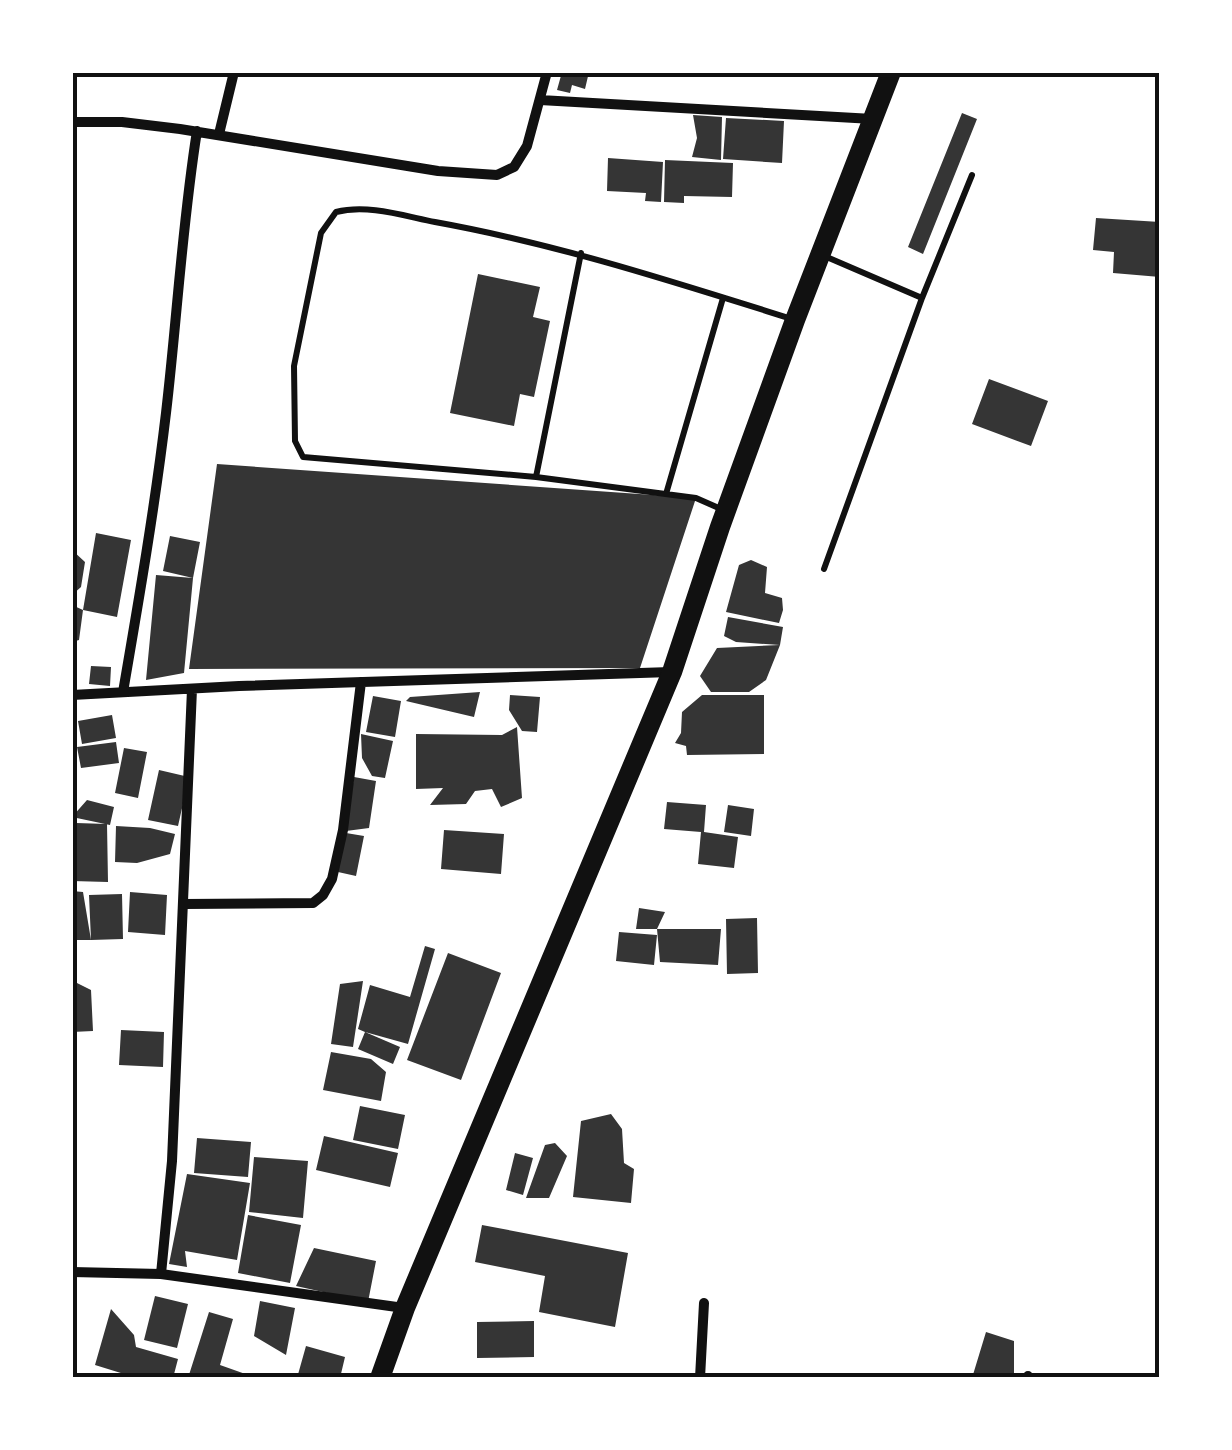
<svg xmlns="http://www.w3.org/2000/svg" width="1232" height="1450" viewBox="0 0 1232 1450" font-family="Manrope,sans-serif">
	<style>
		.building { fill: #353535 }
		.lines { fill: none; stroke-linecap: round; stroke-linejoin: round }
		.service { stroke: #111; stroke-width: 6 }
		.minor { stroke: #111; stroke-width: 10 }
		.primary { stroke: #111; stroke-width: 20 }
		.neatline { fill: none; stroke: #111; stroke-width: 4 }
	</style>
	<rect width="100%" height="100%" fill="#fff"/>
	<path class="building" d="M562,72H589L585,89L572,85L570,93L557,90Z
		M962,113L977,119L923,254L908,247Z
		M693,115L722,117L721,160L692,157L697,138Z
		M726,118L784,121L782,163L723,159Z
		M608,158L663,162L661,202L645,201L646,193L607,191Z
		M665,160L733,163L732,197L684,196V203L664,202Z
		M1096,218L1160,222V277L1113,273L1114,252L1093,250Z
		M478,274L540,287L533,317L550,321L534,397L520,394L514,426L450,413Z
		M989,379L1048,401L1031,446L972,424Z
		M217,464L696,498L640,668L189,669Z
		M96,533L131,540L117,617L83,610L79,640L72,642V605L83,610Z
		M170,536L200,542L193,578L184,673L146,680L156,575L193,578L163,571Z
		M72,550L85,562L81,587L72,595Z
		M751,560L767,567L765,593L782,598L783,610L779,623L726,612L739,565Z
		M728,617L783,627L780,645L766,680L749,692H711L700,676L717,648L780,645L736,642L724,636Z
		M91,666L111,667L110,686L89,684Z
		M480,692L474,717L406,701L410,697Z
		M510,695L540,697L537,732L522,731L509,710Z
		M702,695H764V754L687,755L686,746L675,743L681,733L682,712Z
		M373,696L401,701L395,737L366,732Z
		M112,715L116,738L82,744L78,721Z
		M517,727L522,798L501,807L492,789L475,791L466,804L430,805L443,788L416,789V734L502,735Z
		M361,734L393,741L385,778L372,776L362,758Z
		M116,742L119,763L81,768L77,747Z
		M124,748L147,752L138,798L115,793Z
		M159,770L189,777L178,826L148,820Z
		M354,777L376,781L369,828L346,831Z
		M87,800L114,807L110,825L72,817Z
		M667,802L706,805L704,832L738,837L734,868L698,864L701,832L664,829Z
		M728,805L754,809L751,836L724,832Z
		M76,823L107,824L108,882L72,881Z
		M116,826L150,828L175,834L170,854L137,863L115,862Z
		M444,830L504,834L501,874L441,869Z
		M346,833L364,836L356,876L338,872Z
		M72,891L83,892L91,940L89,895L122,894L123,939L91,940H76Z
		M130,892L167,895L165,935L128,932Z
		M639,908L665,912L657,929H636Z
		M757,918L758,973L727,974L726,919Z
		M657,929H721L718,965L660,962Z
		M619,932L657,935L654,965L616,961Z
		M425,946L435,949L408,1044L365,1032L400,1047L393,1064L358,1049L365,1032L358,1029L370,985L410,997Z
		M448,953L501,973L461,1080L407,1060Z
		M363,981L353,1047L331,1044L340,984Z
		M77,983L91,990L93,1031L72,1032V984Z
		M121,1030L164,1032L163,1067L119,1065Z
		M331,1052L371,1059L386,1072L381,1101L323,1090Z
		M360,1106L405,1115L398,1149L353,1140Z
		M611,1114L622,1129L624,1163L634,1169L631,1203L573,1197L581,1121Z
		M324,1136L398,1153L390,1187L316,1170Z
		M197,1138L251,1142L248,1177L194,1173Z
		M555,1143L567,1156L549,1198H526L545,1145Z
		M515,1153L533,1158L523,1195L506,1190Z
		M254,1157L308,1161L303,1218L249,1212Z
		M187,1174L250,1183L237,1260L185,1251L187,1267L169,1264Z
		M248,1215L301,1225L290,1283L238,1273Z
		M482,1225L628,1253L615,1327L539,1312L545,1276L475,1262Z
		M314,1248L376,1261L368,1302L296,1286Z
		M155,1296L188,1304L177,1348L144,1340Z
		M260,1301L295,1308L286,1355L254,1336Z
		M111,1309L134,1335L136,1347L178,1359L173,1378H137L95,1365Z
		M209,1312L233,1319L220,1365L257,1378H188Z
		M534,1321V1357L477,1358V1322Z
		M986,1332L1014,1341V1378H972Z
		M306,1346L345,1357L340,1378H297Z"/>
	<g class="lines">
		<path class="service" d="M581,253L536,477L696,498L721,509
			M822,255L922,298L972,175
			M536,477L303,457L295,441L294,366L321,233L336,212C368,204 404,216 435,222C557,244 674,282 792,319
			M666,494L723,298
			M824,569L922,298"/>
		<path class="minor" d="M540,100L873,119
			M72,122H122L180,129L438,171L497,175L514,167L527,146L547,72
			M219,134L234,72
			M123,692C139,599 155,506 166,413C177,319 182,225 197,131
			M72,695L239,686L671,672
			M184,904L313,903L323,895L332,879L343,830L361,682
			M72,1272L161,1274L404,1308
			M161,1274L172,1161L192,689
			M700,1378L704,1303
			M1028,1378V1376"/>
		<path class="primary" d="M380,1378L405,1308L672,672L720,527L795,320L891,72"/>
	</g>
	<rect width="1232" height="1450" fill="none" stroke="#ffffff" stroke-width="150"/>
	<rect x="75" y="75" width="1082" height="1300" class="neatline"/>
</svg>
